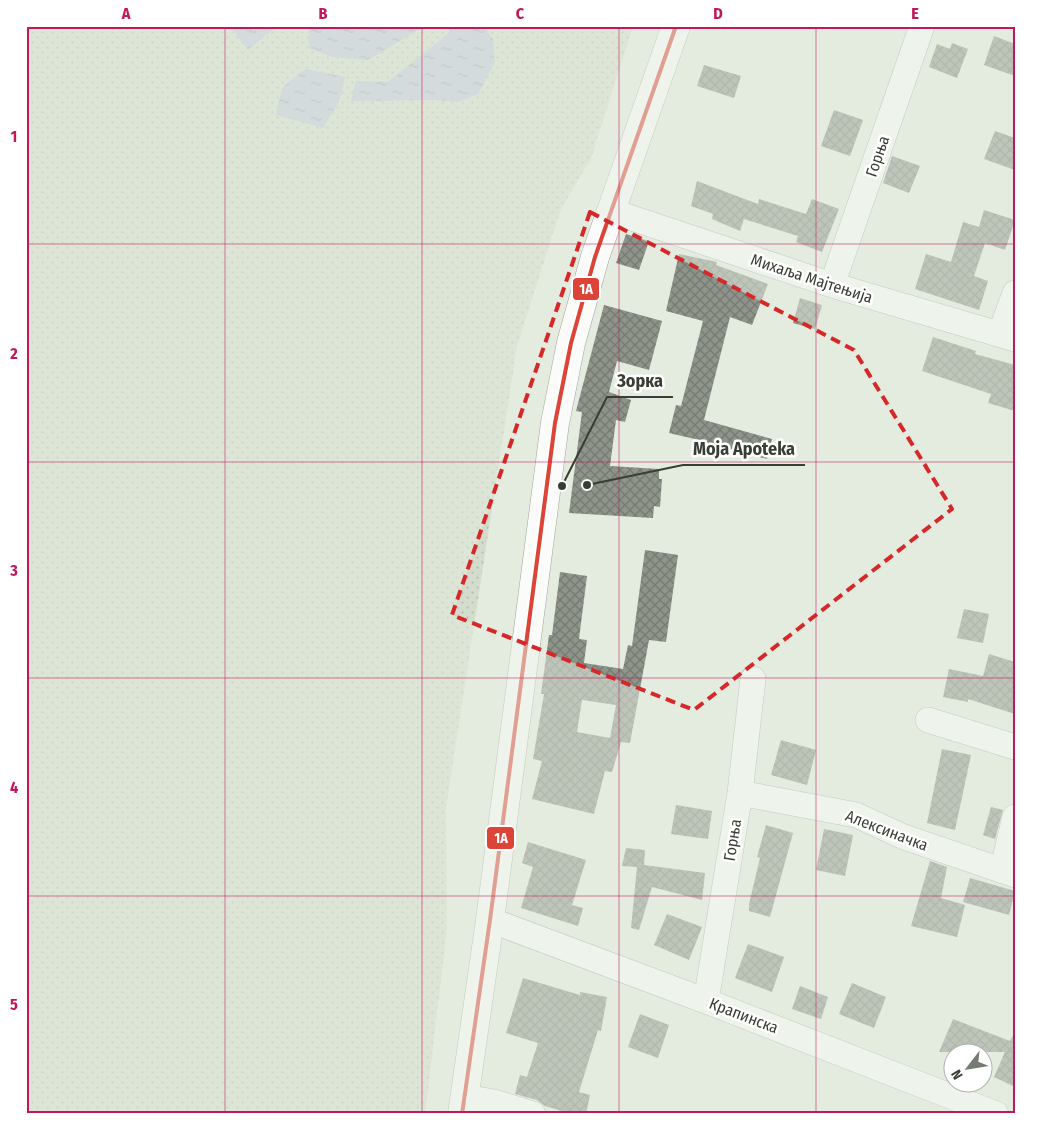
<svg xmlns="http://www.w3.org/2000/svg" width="1041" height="1140" viewBox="0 0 1041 1140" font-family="'Fira Sans Condensed',sans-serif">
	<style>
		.grass { fill: url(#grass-dots) }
		.water { fill: url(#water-ripples) }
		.building { fill: url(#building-cross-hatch); fill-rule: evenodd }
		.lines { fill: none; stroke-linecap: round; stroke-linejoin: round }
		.minor-casing { stroke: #9fa49b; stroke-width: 26 }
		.secondary-casing { stroke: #9fa49b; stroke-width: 29 }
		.minor { stroke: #fbfcfa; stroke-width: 25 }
		.secondary { stroke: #fbfcfa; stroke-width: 28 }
		.bus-1-casing { stroke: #fff; stroke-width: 8 }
		.bus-1 { stroke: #db4436; stroke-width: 4 }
		.marked { fill: none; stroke: #d62828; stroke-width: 4; stroke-dasharray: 10 6; stroke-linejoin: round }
		.grid { fill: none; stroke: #c2185b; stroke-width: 1; stroke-opacity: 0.55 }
		.labels { text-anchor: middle; stroke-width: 5; stroke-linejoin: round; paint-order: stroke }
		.street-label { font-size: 16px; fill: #393e35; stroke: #fff }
		.leader { fill: none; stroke: #393e35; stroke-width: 2 }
		.callout-dot { fill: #393e35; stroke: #fff; stroke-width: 2 }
		.callout-label { font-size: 18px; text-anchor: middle; font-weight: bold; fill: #393e35; stroke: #fff; stroke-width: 5; stroke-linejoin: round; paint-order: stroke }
		.line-badge { stroke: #fff; stroke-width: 2 }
		.badge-label { font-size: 14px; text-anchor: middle; font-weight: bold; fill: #fff }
		.neatline { fill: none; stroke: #c2185b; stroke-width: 2 }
		.grid-label { font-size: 16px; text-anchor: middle; font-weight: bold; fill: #c2185b }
	</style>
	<defs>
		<pattern id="grass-dots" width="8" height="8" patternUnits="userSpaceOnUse" patternTransform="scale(1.25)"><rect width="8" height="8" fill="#d4ddcd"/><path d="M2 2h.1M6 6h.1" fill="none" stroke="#b7bfb1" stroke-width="1.8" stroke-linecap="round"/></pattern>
		<pattern id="water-ripples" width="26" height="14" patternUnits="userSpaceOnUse" patternTransform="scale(1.25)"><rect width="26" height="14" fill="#c0c7d9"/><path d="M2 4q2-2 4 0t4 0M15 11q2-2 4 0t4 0" fill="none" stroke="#9da3b1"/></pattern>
		<pattern id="building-cross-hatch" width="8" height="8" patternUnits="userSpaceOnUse" patternTransform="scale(1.25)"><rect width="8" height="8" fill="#8e948a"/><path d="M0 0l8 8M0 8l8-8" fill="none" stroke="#757a72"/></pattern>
	</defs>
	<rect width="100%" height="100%" fill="#e4ebdf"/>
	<path class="grass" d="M26,26H633L591,158L560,211L517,346L446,807L447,928L425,1114H26Z"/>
	<path class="water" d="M230,26H277L248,50Z
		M308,26H424L368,60L333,57L309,48Z
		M448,26H484L493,39L495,62L478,94L458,102L438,100L351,101L356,81L388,82L450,32Z
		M305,69L345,77L339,102L323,128L276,115L282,88Z"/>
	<path class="building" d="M994,36L1015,44V76L984,65Z
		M952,43L968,49L957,78L929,67L937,44L950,49Z
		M704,65L741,76L734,98L697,86Z
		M834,110L863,120L850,156L821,146Z
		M995,131L1015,138V170L984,159Z
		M892,156L920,166L909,193L883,183Z
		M697,181L758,204L759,199L806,214L812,199L839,209L822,252L796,242L798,236L744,219L740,231L712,219L713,214L691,206Z
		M984,210L1015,220L1005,250L985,243L974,276L988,281L979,310L915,289L926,254L951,262L963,222L979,227Z
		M626,234L649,241L639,270L616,263Z
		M679,254L717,262L716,265L768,284L752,325L730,317L704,420L772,439L767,459L699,440L669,433L676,405L681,406L703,321L666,311Z
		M800,298L822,305L815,329L793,323Z
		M604,305L662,321L649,370L617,361L609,392L631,400L625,422L616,420L610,466L659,469V479H662L660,507L654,506L653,518L569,513L582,412L576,411Z
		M933,337L976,351L975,354L1015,365V411L988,403L991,394L922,371Z
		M645,550L678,555L666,642L649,640L630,743L621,742L612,772L605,771L594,814L532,799L542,761L533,759L544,694H541L549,635H552L560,572L587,576L579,639L587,640L584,663L623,669L628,645L632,646ZM582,700L616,705L610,738L577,732Z
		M964,609L989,614L983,643L957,638Z
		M989,654L1015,662V714L968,699V702L943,697L949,669L983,676Z
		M781,740L816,750L807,785L771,775Z
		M942,749L971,755L955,830L927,823Z
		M676,805L712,811L708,839L671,834Z
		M991,807L1003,810L995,839L983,835Z
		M766,825L793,833L770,917L749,911V904L760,858L757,857Z
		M824,829L853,835L845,876L816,870Z
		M528,842L586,860L572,905L583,908L578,926L521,908L533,867L522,863Z
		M626,848L645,850L644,865L705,873L702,900L652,887L639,930L631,928L637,867L622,866Z
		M930,861L947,867L941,898L965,905L957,937L911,926Z
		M970,878L1015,891L1009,915L963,902Z
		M667,914L702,927L689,960L654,945Z
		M748,944L784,957L772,992L735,978Z
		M523,978L580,995V992L607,997L601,1031L598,1030L579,1092L590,1095L586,1114H572L545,1106L537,1100L515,1094L520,1075L527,1077L538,1043L506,1033Z
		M852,983L886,997L874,1028L839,1014Z
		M800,986L828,997L821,1019L792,1009Z
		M640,1014L669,1025L658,1058L628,1047Z
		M953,1019L1010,1041L1015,1032V1087L994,1077L1005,1052H939Z"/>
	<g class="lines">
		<defs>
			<path id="minor" d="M611,211L832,285L1015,339
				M832,285L922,26
				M1000,334L1015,293
				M928,720L1015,747
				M740,793L856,815L904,837L1015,875
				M1002,871L1015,817
				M490,920L706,1001L996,1114
				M706,1001L740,793L753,679
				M465,1097L494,1102L533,1114"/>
			<path id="secondary" d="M462,1114L490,920L555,423L571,343L595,257L676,26"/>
		</defs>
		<use href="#minor" class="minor-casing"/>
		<use href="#secondary" class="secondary-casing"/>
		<use href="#minor" class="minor"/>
		<use href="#secondary" class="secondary"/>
		<defs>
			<path id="bus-1" d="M462,1114L490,920L555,423L571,343L595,257L676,26"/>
		</defs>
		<use href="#bus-1" class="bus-1-casing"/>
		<use href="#bus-1" class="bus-1"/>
	</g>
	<path d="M0 0H1041V1140H0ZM590,212L854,350L952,509L694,710L452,615Z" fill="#e4ebdf" fill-opacity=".55" fill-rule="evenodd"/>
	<path class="marked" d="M590,212L854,350L952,509L694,710L452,615Z"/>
	<path class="grid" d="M225,26V1114M422,26V1114M619,26V1114M816,26V1114M26,244H1015M26,462H1015M26,678H1015M26,896H1015"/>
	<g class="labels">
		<g class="street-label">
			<text transform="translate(877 156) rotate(-71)" y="6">Горња</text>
			<text transform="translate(812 278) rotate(18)" y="6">Михаља Мајтењија</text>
			<text transform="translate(887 830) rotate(21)" y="6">Алексиначка</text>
			<text transform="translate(732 840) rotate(-81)" y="6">Горња</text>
			<text transform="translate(744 1015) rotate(21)" y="6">Крапинска</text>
		</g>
	</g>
	<path class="leader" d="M562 486L607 397H673M587 485L683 465H805"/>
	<g class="callout-dot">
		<circle cx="562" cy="486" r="5"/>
		<circle cx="587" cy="485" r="5"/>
	</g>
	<g class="callout-label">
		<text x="640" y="387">Зорка</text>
		<text x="744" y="455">Moja Apoteka</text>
	</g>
	<g class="line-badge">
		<rect x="572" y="277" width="28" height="24" rx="5" fill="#db4436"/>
		<rect x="486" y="826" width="29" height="24" rx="5" fill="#db4436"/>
	</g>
	<g class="badge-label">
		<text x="586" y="294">1A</text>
		<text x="501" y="843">1A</text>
	</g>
	<rect width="1041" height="1140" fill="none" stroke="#ffffff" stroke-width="55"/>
	<g transform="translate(968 1068) rotate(239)"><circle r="24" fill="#ffffff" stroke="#b0b2ae"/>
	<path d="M0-4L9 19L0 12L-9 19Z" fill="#757b70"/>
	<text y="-8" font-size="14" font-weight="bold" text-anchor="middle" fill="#393e35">N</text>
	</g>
	<rect x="28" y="28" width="986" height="1084" class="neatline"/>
	<g class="grid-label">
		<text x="126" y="19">A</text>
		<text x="323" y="19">B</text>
		<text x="520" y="19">C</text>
		<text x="718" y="19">D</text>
		<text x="915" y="19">E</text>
		<text x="14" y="142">1</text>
		<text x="14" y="359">2</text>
		<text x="14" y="576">3</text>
		<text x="14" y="793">4</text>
		<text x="14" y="1010">5</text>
	</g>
</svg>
